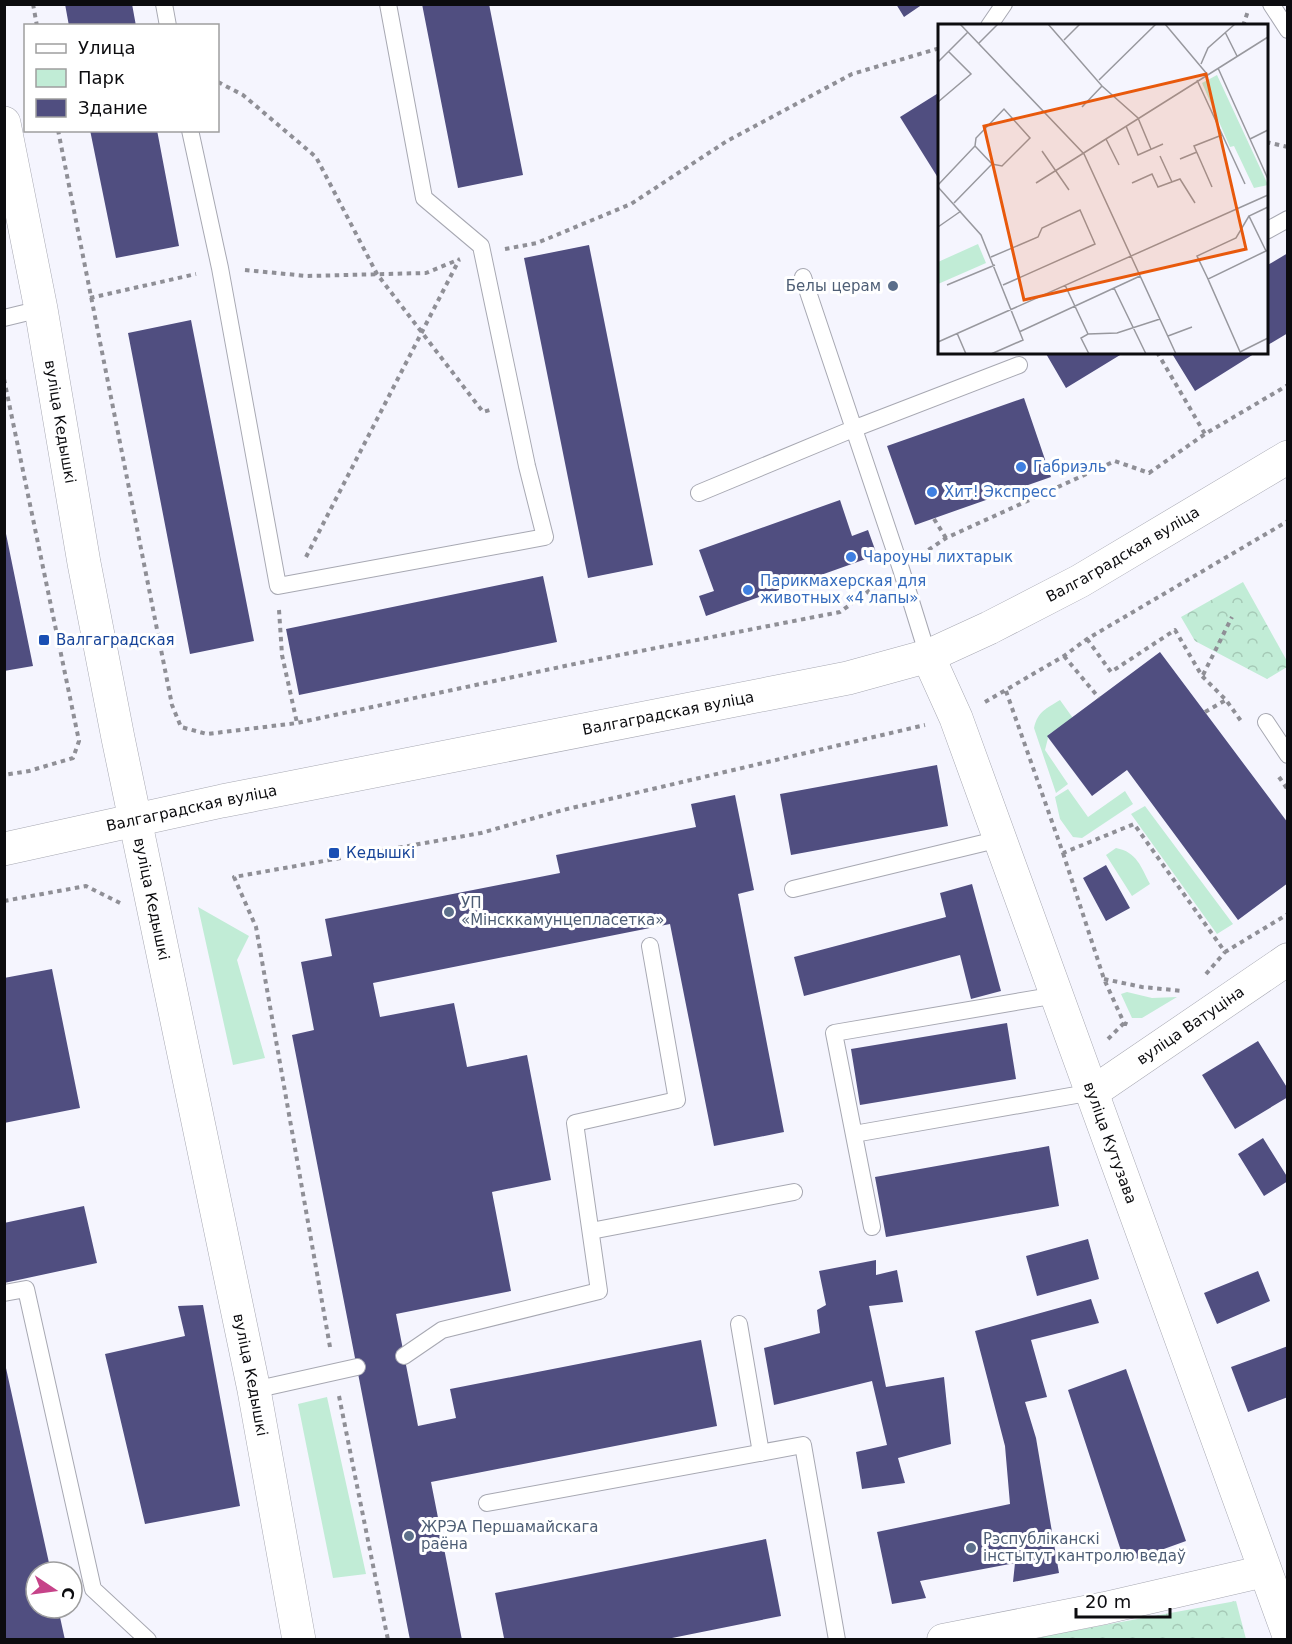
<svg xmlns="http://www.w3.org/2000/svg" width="1292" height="1644" viewBox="0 0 1292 1644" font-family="'DejaVu Sans',sans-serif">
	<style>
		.green { fill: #c1ecd6 }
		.forest { fill: url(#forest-crowns) }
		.building { fill: #504e80 }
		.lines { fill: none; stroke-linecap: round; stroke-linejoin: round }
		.service-casing { stroke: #a7a8b2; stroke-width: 18 }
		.minor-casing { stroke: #a7a8b2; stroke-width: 33 }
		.tertiary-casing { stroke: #a7a8b2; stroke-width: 34 }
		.secondary-casing { stroke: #a7a8b2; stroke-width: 34 }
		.path { stroke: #8f8f96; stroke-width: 4; stroke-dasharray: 4.5 4.5; stroke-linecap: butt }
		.service { stroke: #fff; stroke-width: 16 }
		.minor { stroke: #fff; stroke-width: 32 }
		.tertiary { stroke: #fff; stroke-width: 33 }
		.secondary { stroke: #fff; stroke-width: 33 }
		.service-dot { fill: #5c6f8a; stroke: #fff; stroke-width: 2 }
		.shop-dot { fill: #3f7fe0; stroke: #fff; stroke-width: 2 }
		.transit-dot { fill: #1a4fb4; stroke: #fff; stroke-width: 2 }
		.labels { text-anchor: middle; stroke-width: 6; stroke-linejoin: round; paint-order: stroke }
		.service-label { font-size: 15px; fill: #4e5e75; stroke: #fff; text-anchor: start }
		.street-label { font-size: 15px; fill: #0c0c0f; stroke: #fff }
		.shop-label { font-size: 15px; fill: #366cbe; stroke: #fff; text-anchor: start }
		.transit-label { font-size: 15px; fill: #164399; stroke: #fff; text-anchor: start }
		.inset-road { fill: none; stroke: #98989e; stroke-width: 1.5 }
		.view { fill: #e8590c; fill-opacity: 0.15; stroke: #e8590c; stroke-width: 3 }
		.inset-edge { fill: none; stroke: #0c0c0f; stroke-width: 3 }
	</style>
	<defs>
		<pattern id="forest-crowns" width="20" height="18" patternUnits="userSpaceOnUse" patternTransform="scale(1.5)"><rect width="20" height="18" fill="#c1ecd6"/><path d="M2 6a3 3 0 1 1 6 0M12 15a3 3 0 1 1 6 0" fill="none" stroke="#a5c9b6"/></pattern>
	</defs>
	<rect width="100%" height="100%" fill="#f5f5fe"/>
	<path class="green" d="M1060,700L1075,721L1049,734L1045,750L1068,784L1056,793L1034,728C1038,711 1046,709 1060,700Z
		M1068,789L1088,817L1125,791L1133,804L1082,838L1073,837L1060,819L1055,797Z
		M1145,806L1233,924L1217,934L1131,814Z
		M1116,848C1137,852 1141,867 1150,884L1132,896L1106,855Z
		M198,907L249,936L237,960L265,1058L233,1065Z
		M1127,992L1152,998L1177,997L1142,1018H1132L1121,994Z
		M327,1397L366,1574L333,1578L298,1404Z"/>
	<path class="forest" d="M1243,582L1287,661V667L1267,679L1195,641L1181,617Z
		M1236,1601L1246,1639H1028Z"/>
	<path class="building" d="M65,4H132L136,26H69Z
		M422,4H489L523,175L458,188Z
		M896,4H923L904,17Z
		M940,92V181L900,117Z
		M90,130H157L179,246L116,258Z
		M589,245L653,565L588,578L524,258Z
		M1288,253V333L1266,346V266Z
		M191,320L254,641L190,654L128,333Z
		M1045,352H1125L1066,388Z
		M1171,352H1257L1195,391Z
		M1024,398L1051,477L915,525L887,446Z
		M840,500L852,536L868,530L877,555L706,616L699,596L714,591L699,550Z
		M4,524L33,666L4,671Z
		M543,576L557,642L299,695L286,629Z
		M1160,652L1288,823V883L1238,920L1127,770L1092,796L1047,736Z
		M937,765L948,826L791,855L780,794Z
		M735,795L754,890L738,894L784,1132L714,1146L670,924L373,983L380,1017L454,1003L467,1067L527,1055L551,1180L492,1192L511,1291L396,1314L418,1426L456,1418L450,1389L701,1340L717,1426L431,1482L462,1640H410L292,1035L314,1030L301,962L332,956L325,919L560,873L556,855L696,827L691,804Z
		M1106,865L1130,908L1106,921L1083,878Z
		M972,884L1001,991L971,999L960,955L804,996L794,957L946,917L940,893Z
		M52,969L80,1108L4,1123V978Z
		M1007,1023L1016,1079L860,1105L851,1049Z
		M1258,1041L1288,1089V1097L1235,1129L1202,1075Z
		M1263,1138L1288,1178V1181L1264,1196L1238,1154Z
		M1049,1146L1059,1206L886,1237L875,1177Z
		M84,1206L97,1263L4,1283V1223Z
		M1088,1239L1099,1279L1037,1296L1026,1256Z
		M876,1260V1275L897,1270L903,1302L869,1306L886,1387L944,1377L951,1444L898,1458L905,1483L862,1489L856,1452L887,1445L872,1381L774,1405L764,1348L820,1333L817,1310L826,1305L819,1271Z
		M1258,1271L1270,1301L1217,1324L1204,1293Z
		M1091,1299L1099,1323L1031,1340L1047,1397L1025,1402L1036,1438L1059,1573L1013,1582L1015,1563L920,1581L926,1598L892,1604L877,1532L1010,1504L1005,1446L975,1331Z
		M203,1305L240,1506L145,1524L105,1354L185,1336L178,1306Z
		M1288,1346V1397L1248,1412L1231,1367Z
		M4,1359L51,1572H36V1608H58L65,1640H4Z
		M1126,1369L1186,1541L1125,1563L1068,1390Z
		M766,1539L781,1616L662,1640H500L504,1638L495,1593Z"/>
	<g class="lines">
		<defs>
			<path id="service" d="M164,4L168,26
				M1271,4L1288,30
				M989,26L1004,4
				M190,130L220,268L278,586L545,537L527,466L481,246L424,198L388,4
				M1266,231L1288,219
				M803,277L901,569L928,656
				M4,318L41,309
				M699,493L853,429L1019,365
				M1266,722L1288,755
				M793,889L1000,839
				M854,1134L1093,1092
				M872,1227L834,1033L1057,995
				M591,1231L794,1192
				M4,1293L26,1289L93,1589L148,1640
				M739,1324L761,1453
				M404,1356L442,1330L599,1291L575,1123L677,1100L650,946
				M254,1390L357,1367
				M487,1503L803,1445L837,1640"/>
			<g id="minor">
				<path id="s1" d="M1093,1092L1288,959"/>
				<path d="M943,1640L1105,1608L1265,1571"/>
			</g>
			<g id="tertiary">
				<path id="s2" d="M4,123L41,309L84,563L118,738L254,1390L299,1640"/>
				<path id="s3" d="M928,656L956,718L1288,1633"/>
			</g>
			<g id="secondary">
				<path id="s4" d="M4,849L222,801L848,678L928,656L989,628L1080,581L1288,457"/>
			</g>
		</defs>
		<use href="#service" class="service-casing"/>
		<use href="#minor" class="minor-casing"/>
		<use href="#tertiary" class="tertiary-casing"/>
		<use href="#secondary" class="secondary-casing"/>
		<path class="path" d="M33,4L37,26
			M1243,26L1248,11
			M218,82L243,95L316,157L377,274L483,412L490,410
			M58,130L172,705L181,727L207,734L297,723L579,663L840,612L880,583
			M1266,142L1288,147
			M505,249L537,243L631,204L727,141L852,74L940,48
			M245,270L307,276L426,273L460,259
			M90,298L196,274
			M1157,352L1205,434
			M4,379L79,741L73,758L29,771L4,775
			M934,519L946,538
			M921,555L946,538L1115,461L1149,473L1205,434L1288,385
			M306,557L459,260
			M279,610L282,655L297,723
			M1087,639L1111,672L1175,630L1202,676L1226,700L1241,721
			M1064,656L1099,698
			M1203,675L1232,617
			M1006,691L1063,853L1134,824L1225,952L1288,914
			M985,702L1064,656L1087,639L1288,521
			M1205,712L1226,700
			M1279,777L1288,790
			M1063,853L1104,979L1124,1023L1131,1026
			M4,901L86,886L120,903
			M1206,974L1225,952
			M1104,979L1142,987L1183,991
			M1108,1039L1124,1023
			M330,1347L256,927L234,877L481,833L563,810L925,725
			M339,1396L388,1640"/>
		<use href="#service" class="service"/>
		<use href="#minor" class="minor"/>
		<use href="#tertiary" class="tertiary"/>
		<use href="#secondary" class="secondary"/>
	</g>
	<g class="service-dot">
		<circle cx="893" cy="286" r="6"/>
		<circle cx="449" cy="912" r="6"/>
		<circle cx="409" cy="1536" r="6"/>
		<circle cx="971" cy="1548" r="6"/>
	</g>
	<g class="shop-dot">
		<circle cx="1021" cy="467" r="6"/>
		<circle cx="932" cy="492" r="6"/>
		<circle cx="851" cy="557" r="6"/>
		<circle cx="748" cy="590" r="6"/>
	</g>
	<g class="transit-dot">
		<rect x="38" y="634" width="12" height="12" rx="3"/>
		<rect x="328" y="847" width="12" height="12" rx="3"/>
	</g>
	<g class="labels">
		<g class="service-label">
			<text x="881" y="291" text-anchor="end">Белы церам</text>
			<text x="461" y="908">УП<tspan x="461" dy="17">«Мінсккамунцепласетка»</tspan></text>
			<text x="421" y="1532">ЖРЭА Першамайскага<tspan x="421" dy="17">раёна</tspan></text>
			<text x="983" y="1544">Рэспубліканскі<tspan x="983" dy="17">інстытут кантролю ведаў</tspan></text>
		</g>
		<g class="street-label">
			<text dy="5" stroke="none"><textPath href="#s2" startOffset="304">вуліца Кедышкі</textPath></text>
			<text dy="5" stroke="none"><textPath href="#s4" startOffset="1164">Валгаградская вуліца</textPath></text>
			<text dy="5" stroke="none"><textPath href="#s4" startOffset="678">Валгаградская вуліца</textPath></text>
			<text dy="5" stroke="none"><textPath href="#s4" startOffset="192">Валгаградская вуліца</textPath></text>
			<text dy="5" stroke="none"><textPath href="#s2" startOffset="790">вуліца Кедышкі</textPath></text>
			<text dy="5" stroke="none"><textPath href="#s1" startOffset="118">вуліца Ватуціна</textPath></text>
			<text dy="5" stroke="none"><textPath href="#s3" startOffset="520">вуліца Кутузава</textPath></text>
			<text dy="5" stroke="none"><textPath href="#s2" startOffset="1276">вуліца Кедышкі</textPath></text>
		</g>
		<g class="shop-label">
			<text x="1033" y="472">Габриэль</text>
			<text x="944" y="497">Хит! Экспресс</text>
			<text x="863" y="562">Чароуны лихтарык</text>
			<text x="760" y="586">Парикмахерская для<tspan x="760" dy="17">животных «4 лапы»</tspan></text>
		</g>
		<g class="transit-label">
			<text x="56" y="645">Валгаградская</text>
			<text x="346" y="858">Кедышкі</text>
		</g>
	</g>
	<g transform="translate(938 24)">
		<rect width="330" height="330" fill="#f5f5fe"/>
		<path d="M40,220L48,239L0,260V238Z" fill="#c1ecd6"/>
		<path d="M279,51L330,161L316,164L296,122L292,123L264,59Z" fill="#c1ecd6"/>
		<path class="inset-road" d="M22,0L146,130L238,330M110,0L164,62L200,94L213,125M227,0L269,50M287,8L299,32M126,16L142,0M41,19L60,0M0,38L30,8M263,40L270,24L297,0M280,44L330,155M161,56L218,0M259,56L307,160M0,78L33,50L11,28M144,83L164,62M188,102L200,131L225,120M168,115L181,141M312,115L330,106M37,122L54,140M104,127L131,166M222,132L234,158M242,135L259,128M98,159L330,13M194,159L214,150L220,163L242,155L257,179M0,161L37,122L38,114L66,85L92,114L64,142L54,140L16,179M0,163L43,211L85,316L53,330M274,163L256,122L284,111M0,203L23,187M328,227L311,192L330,183M53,233L100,213L104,204L142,186L157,220L65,261M270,255L259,232L298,214L311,192M9,261L57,241M127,261L150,310M176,264L208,330M81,308L202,252M19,309L28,330M230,312L254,303M0,318L330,171M302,328L330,314M151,330L143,314L150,310L179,309L222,295M303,330L270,255L330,226"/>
		<path class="view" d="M268,50L308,225L86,276L46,102Z"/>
		<rect width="330" height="330" class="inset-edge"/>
	</g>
	<rect width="1292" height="1644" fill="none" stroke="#0c0c0f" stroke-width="12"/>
	<rect x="24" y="24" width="195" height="108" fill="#ffffff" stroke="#9e9e9f" stroke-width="1.5"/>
	<rect x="36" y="44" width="30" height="9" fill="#ffffff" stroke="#9e9e9f" stroke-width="1.5"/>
	<text x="78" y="54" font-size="18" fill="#0c0c0f">Улица</text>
	<rect x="36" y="69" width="30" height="18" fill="#c1ecd6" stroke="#9e9e9f" stroke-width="1.5"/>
	<text x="78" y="84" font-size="18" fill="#0c0c0f">Парк</text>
	<rect x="36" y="99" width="30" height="18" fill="#504e80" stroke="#9e9e9f" stroke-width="1.5"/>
	<text x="78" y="114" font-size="18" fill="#0c0c0f">Здание</text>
	<g transform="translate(54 1590) rotate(103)"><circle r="28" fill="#ffffff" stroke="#9e9e9f" stroke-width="1.5"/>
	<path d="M0-4.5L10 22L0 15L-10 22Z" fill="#c64389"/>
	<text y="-9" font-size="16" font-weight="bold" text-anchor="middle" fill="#0c0c0f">С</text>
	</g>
	<path d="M1076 1608v9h94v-9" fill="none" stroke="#0c0c0f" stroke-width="3"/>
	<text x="1085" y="1608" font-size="18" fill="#0c0c0f" stroke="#ffffff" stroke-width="4.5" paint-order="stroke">20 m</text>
</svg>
